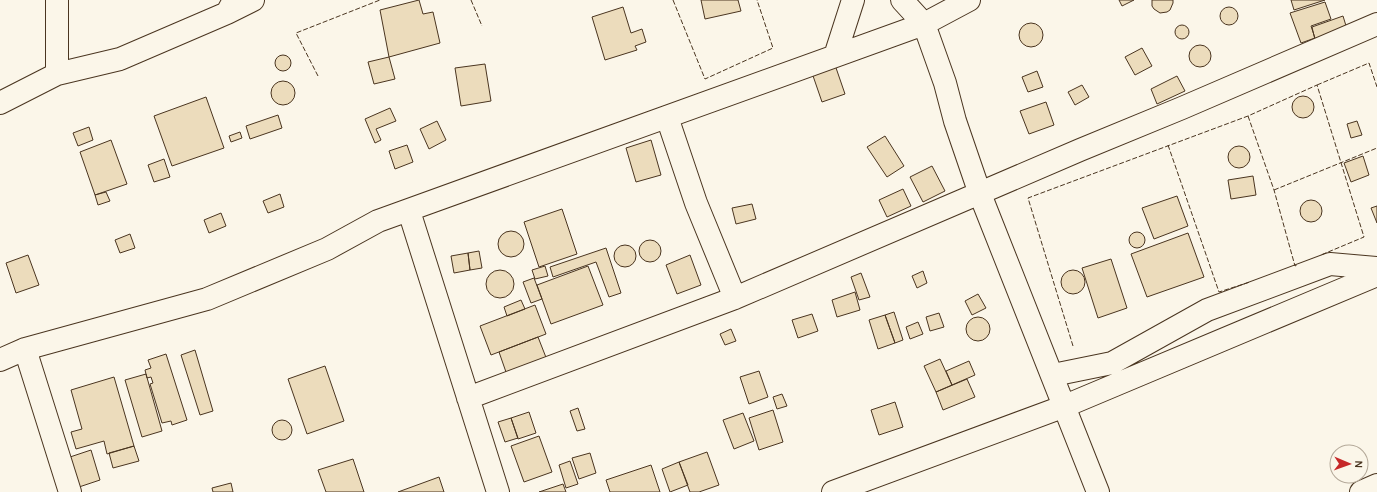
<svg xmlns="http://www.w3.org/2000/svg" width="1377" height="492" viewBox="0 0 1377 492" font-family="Karla,sans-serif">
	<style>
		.building { fill: #ecdcbc; stroke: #4a3520 }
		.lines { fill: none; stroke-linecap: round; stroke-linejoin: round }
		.minor-casing { stroke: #4a3520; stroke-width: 24 }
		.minor { stroke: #fbf6e9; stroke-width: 22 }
		.fence { stroke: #4a3520; stroke-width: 1; stroke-dasharray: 5 2; stroke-linecap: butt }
	</style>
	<rect width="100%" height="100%" fill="#fbf6e9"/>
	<path class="building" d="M419,0L423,14L433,12L440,43L389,57L380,10Z
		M701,0H738L741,11L705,19Z
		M1119,0H1134L1122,6Z
		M1152,0H1173V3L1170,10L1167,12L1160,13L1154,9L1152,6Z
		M1291,0H1325L1294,10Z
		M1325,2L1331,19L1311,26L1315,38L1301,43L1290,13Z
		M1220 16a9 9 0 1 1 18 0a9 9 0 1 1-18 0Z
		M623,7L631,33L642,29L646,42L635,46L637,50L605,60L592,17Z
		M1343,16L1347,29L1315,40L1312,27Z
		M1019 35a12 12 0 1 1 24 0a12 12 0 1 1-24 0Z
		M1175 32a7 7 0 1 1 14 0a7 7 0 1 1-14 0Z
		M1189 56a11 11 0 1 1 22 0a11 11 0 1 1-22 0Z
		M1142,48L1152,66L1135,75L1125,57Z
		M275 63a8 8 0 1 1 16 0a8 8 0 1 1-16 0Z
		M389,57L395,79L374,84L368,62Z
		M834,62L845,94L822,102L811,70Z
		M485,64L491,101L461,106L455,68Z
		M1037,71L1043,87L1028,92L1022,77Z
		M1177,76L1185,91L1157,104L1151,89Z
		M271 93a12 12 0 1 1 24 0a12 12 0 1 1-24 0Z
		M1082,85L1089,97L1075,105L1068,92Z
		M1292 107a11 11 0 1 1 22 0a11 11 0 1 1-22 0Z
		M206,97L224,148L172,166L154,116Z
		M1046,102L1054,125L1029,134L1020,111Z
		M390,108L396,121L376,129L381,140L375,143L365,119Z
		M278,115L282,128L250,139L246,126Z
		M437,121L446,140L429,149L420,129Z
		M1357,121L1362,135L1351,138L1347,124Z
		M89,127L93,140L78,146L73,133Z
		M240,132L242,138L231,142L229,136Z
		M885,136L904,166L887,177L867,147Z
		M111,140L127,184L95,195L80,152Z
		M651,140L661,175L636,182L626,148Z
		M407,145L413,162L395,169L389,151Z
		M1228 157a11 11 0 1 1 22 0a11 11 0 1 1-22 0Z
		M1363,156L1369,175L1351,182L1344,163Z
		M164,159L170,177L154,182L148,165Z
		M932,166L945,191L923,202L910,177Z
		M1253,176L1256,195L1231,199L1228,180Z
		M903,189L911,206L887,217L879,200Z
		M106,192L110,201L98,205L95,195Z
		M280,194L284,207L268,213L263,201Z
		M1177,196L1188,226L1154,239L1142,208Z
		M1300 211a11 11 0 1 1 22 0a11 11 0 1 1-22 0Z
		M752,204L756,219L736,224L732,208Z
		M1377,206V223L1371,208Z
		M562,209L577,254L539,267L524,222Z
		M221,213L226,226L209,233L204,220Z
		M498 244a13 13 0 1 1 26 0a13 13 0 1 1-26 0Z
		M1129 240a8 8 0 1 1 16 0a8 8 0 1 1-16 0Z
		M1188,233L1204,277L1147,297L1131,254Z
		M130,234L135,248L120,253L115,240Z
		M639 251a11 11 0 1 1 22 0a11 11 0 1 1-22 0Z
		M614 256a11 11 0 1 1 22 0a11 11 0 1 1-22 0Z
		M606,248L621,293L609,297L596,262L553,277L550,267Z
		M479,251L482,268L470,270L468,253Z
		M468,253L470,270L454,273L451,256Z
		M28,255L39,285L16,293L6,263Z
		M690,255L701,285L677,294L666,265Z
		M1111,259L1127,308L1098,318L1082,268Z
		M545,266L548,276L535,279L532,270Z
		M588,266L603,305L551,324L537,285Z
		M1061 282a12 12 0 1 1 24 0a12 12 0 1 1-24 0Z
		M486 284a14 14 0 1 1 28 0a14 14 0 1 1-28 0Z
		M923,271L927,283L917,288L912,276Z
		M861,273L870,297L859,300L851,277Z
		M534,278L542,299L531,303L523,282Z
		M855,292L860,310L837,317L832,300Z
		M978,294L986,308L972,315L965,301Z
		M521,300L525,309L507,316L504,307Z
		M535,305L546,334L491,355L480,326Z
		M894,312L903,340L895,343L885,315Z
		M939,313L944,327L930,331L926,317Z
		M812,314L818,331L798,338L792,320Z
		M885,315L895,343L878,349L869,320Z
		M966 329a12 12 0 1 1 24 0a12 12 0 1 1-24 0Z
		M918,322L923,334L910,339L906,327Z
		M731,329L736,341L725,345L720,334Z
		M538,337L547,360L507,375L499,352Z
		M195,350L213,411L200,415L181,355Z
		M166,354L187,420L172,425L171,421L162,423L150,384L153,383L151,377L147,378L145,370L151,368L148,360Z
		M940,359L952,385L936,392L924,366Z
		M969,361L975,375L952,385L946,371Z
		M325,366L344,421L307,434L288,379Z
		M759,371L768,397L749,404L740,377Z
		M146,374L162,431L142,437L125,380Z
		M114,377L134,446L107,454L104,441L76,449L71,432L82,429L71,390Z
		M967,379L975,397L943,410L936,392Z
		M782,394L787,406L777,409L773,397Z
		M895,402L903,427L879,435L871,410Z
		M578,408L585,429L577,431L570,411Z
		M773,410L783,442L759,450L749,418Z
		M529,412L536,433L518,439L511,418Z
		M743,413L754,441L734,449L723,420Z
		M511,418L518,438L505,442L498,422Z
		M272 430a10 10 0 1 1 20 0a10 10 0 1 1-20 0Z
		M539,436L552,472L524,482L511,446Z
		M134,446L139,461L113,468L109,453Z
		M91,450L100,480L76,488L67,458Z
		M707,452L719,485L699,492H690L679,462Z
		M590,453L596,473L579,479L572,458Z
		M353,459L364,492H326L318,470Z
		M570,461L578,484L566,488L559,465Z
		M679,462L688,485L670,492L662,469Z
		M651,465L660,492H610L606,480Z
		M439,477L444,492H398Z
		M231,483L233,492H213L212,488Z
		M563,484L566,492H539Z"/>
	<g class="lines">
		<defs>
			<path id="minor" d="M57,0V74
				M902,0L924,24L945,83L955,121L980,194L1098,492
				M227,13L253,0
				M835,56L853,0
				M0,103L57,74L120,59L227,13L234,0
				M667,117L696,203L735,298
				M409,211L498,492
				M25,349L70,492
				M0,360L25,349L207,299L327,249L378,221L924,24L969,0
				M1053,375L1112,363L1207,310L1330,264L1377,268
				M468,398L735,298L1080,150L1182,108L1377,24
				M833,492L1065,406L1377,275
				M1361,492L1377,485"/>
		</defs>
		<use href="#minor" class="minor-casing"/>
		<use href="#minor" class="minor"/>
		<path class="fence" d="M471,0L482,26
			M673,0L705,79L773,48L757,0
			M318,76L296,33L380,0
			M1317,85L1369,63L1377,87
			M1248,116L1274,190L1295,266L1297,265
			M1168,145L1219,292L1250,282
			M1274,190L1377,148
			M1073,346L1028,198L1248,116L1317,85L1364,237L1321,255"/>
	</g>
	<g transform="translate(1349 464) rotate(92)"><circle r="19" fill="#fbf6e9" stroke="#b4a999"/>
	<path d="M0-3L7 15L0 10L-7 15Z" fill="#c62828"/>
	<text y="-6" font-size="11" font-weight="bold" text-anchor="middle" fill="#4a3520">N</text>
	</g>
</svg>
